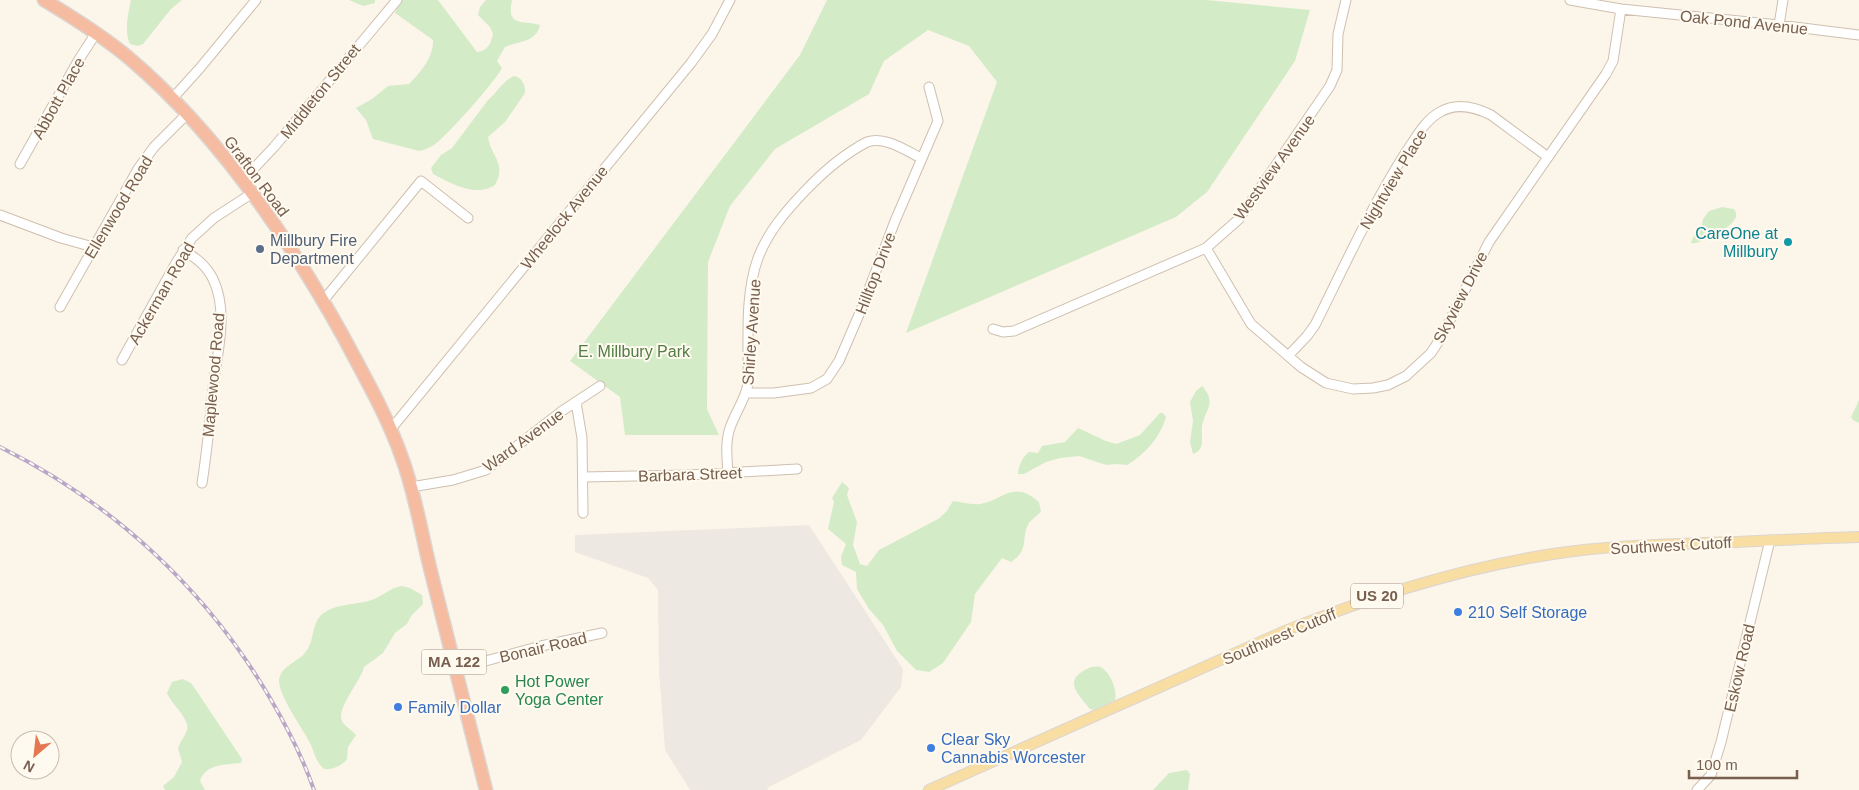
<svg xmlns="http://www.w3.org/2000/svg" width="1859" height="790" viewBox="0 0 1859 790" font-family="Helvetica,sans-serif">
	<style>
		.industrial { fill: #eee8e2 }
		.green { fill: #d4ebc7 }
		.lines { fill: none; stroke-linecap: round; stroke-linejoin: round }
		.minor-casing { stroke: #cfbfaf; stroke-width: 11 }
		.major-casing { stroke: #dcd5d1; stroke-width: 12 }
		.highway-casing { stroke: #dcd5d1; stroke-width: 15 }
		.minor { stroke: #fff; stroke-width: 9 }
		.major { stroke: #f9dea4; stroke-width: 10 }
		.highway { stroke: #f5bca2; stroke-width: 12 }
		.rail-casing { stroke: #baa7c7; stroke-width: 4 }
		.rail { stroke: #fffaf0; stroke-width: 2; stroke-dasharray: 5.5; stroke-linecap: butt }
		.culture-dot { fill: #0f9aa8; stroke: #fffaf0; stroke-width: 2 }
		.service-dot { fill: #5c6f8a; stroke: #fffaf0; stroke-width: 2 }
		.shop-dot { fill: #3f7fe0; stroke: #fffaf0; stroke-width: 2 }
		.leisure-dot { fill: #2e9e5b; stroke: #fffaf0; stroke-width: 2 }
		.labels { text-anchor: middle; stroke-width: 4; stroke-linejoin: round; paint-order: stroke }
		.shield { fill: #fffaf0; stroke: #a08d7e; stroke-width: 1 }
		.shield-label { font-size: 15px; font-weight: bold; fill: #775e4d }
		.street-label { font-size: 16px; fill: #775e4d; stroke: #fffaf0 }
		.culture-label { font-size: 16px; fill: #0d838f; stroke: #fffaf0; text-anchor: end }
		.service-label { font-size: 16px; fill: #4e5e75; stroke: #fffaf0; text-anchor: start }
		.park-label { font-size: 16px; fill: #527d44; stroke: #fffaf0 }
		.shop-label { font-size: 16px; fill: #366cbe; stroke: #fffaf0; text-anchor: start }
		.leisure-label { font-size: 16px; fill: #27864d; stroke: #fffaf0; text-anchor: start }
	</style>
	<rect width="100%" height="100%" fill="#fcf6ea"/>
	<path class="industrial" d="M809,525L903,669L901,687L861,740L767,788L768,790H690L665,750L659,671L658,590L648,578L575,552V535Z"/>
	<path class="green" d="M131,0H182L171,9L143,44L138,46L130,44C124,31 128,14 131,0Z
		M349,0H375V3L363,6Z
		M400,0H438L477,52C488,51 491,43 493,34L490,27L478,15L480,7L486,0H512C506,28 523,20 540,25C536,43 518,41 505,47L497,61L502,68C494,83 448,135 434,145C429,148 425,150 419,151L373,139L366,120L356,108L372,99L388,86L409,84C420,73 434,57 433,40L395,13Z
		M827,0H1206L1310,10L1295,61L1207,192L1176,217L906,333L997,82L969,46L928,30L884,61L869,94L775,149L730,206L708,262L707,409L719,435H625L620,397L570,361L800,55Z
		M514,76C522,77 526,86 525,93L505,122L488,137C491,157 507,163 495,185C476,198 450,183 433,174L431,168L441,155L452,148L488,100C498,92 503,80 514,76Z
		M1722,207L1734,209C1735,211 1737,214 1736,217C1733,227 1701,245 1691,243L1694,235L1701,228L1703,219L1709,211Z
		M1202,386C1218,404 1204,410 1202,427C1201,438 1206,449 1193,454L1190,442L1193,421L1190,402L1196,391Z
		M1859,400V423L1853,420L1851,417Z
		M1160,413H1163L1166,417C1160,438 1145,454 1127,465L1117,464L1106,465L1079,456L1060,458L1046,462L1024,474H1018C1018,467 1023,456 1029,452L1038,453L1042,446L1065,442L1078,428L1106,441L1116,444L1140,435Z
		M842,482L849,488L847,495L857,522L853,545L860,564L867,566L879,550L938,519L946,512L953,501C963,502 970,505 980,504C1004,500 1013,479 1039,502L1041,512C1037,516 1032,519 1029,523C1020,537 1031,549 1011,562L1002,558L975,594L971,622L943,663L929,672L916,670L897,651L883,625L869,609L857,589L856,572L842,565L841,557L846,544L828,529L834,502L832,498Z
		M402,586L410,588L422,595L423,604L411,616L407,624L395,633L383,653L364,667C361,681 336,708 342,721C344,726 352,730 356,735L348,747L347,759C342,766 332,770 324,769C315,761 315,753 310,743C303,729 279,696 279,681C280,667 295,663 304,654C314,644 311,630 318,619C329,602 358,606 374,599C384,595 390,588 402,586Z
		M1091,667C1094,667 1097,666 1100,667C1110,671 1118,691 1115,700L1094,710L1090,709C1076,692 1062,679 1091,667Z
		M183,679L191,683L194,687L242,759L241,763C226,765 206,763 200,781L205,790H165L163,786L174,777L182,762L178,748C180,742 185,736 187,730C191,720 171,704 167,693L172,682Z
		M1187,770L1190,774L1188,790H1153L1169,773Z"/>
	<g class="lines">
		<defs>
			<path id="minor" d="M1570,0L1621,9L1779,25L1859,35
				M1779,25L1783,0
				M172,99L200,68L256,0
				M20,164L78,61L96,33
				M242,181L274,147L397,0
				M0,215L61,238L93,247
				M1206,248L1251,324L1301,367L1326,383L1353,389L1373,388L1388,385L1406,376L1431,353L1442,336L1489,242L1606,74L1613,61L1621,9
				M183,250C196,258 206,265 213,279C229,312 217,353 213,388C210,420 207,452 202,483
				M323,301L421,181L468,218
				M60,307L138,169L154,147L186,115
				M993,329L1003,332L1014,331L1206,248L1239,219L1330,86L1337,70L1338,34L1346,0
				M1288,356L1307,336L1315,325C1344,267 1371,207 1406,152C1416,138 1424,121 1440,112C1457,102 1475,107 1491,115L1548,157
				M122,360L176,263L192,238L214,218L251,194
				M747,393H774L811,388L827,379L839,361L861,310L895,221L938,121L929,87
				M576,402L582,438L583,513
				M391,429L691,63L712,34L730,0
				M728,473C727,458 725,442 730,428C735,413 745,400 748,384C749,343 744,297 758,258C768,232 785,212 804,192C822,173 844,154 867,142C885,136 905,150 921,158
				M583,477L688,475L797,469
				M411,487L453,480L486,470L562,411L600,386
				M456,669L541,646L602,633
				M1697,790L1711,775L1721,742L1770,540"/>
			<path id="major" d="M929,790L1285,631C1372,596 1461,568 1553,554C1603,546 1654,545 1704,543C1756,542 1807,538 1859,537"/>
			<path id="highway" d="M44,0C74,18 103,36 129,58C215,131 288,237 343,336C364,376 387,415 402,458C416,496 422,537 432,576C450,647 468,719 486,790"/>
		</defs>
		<use href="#minor" class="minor-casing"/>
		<use href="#major" class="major-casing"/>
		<use href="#highway" class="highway-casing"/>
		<use href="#minor" class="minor"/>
		<use href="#major" class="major"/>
		<use href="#highway" class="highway"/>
		<defs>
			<path id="rail" d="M0,447C113,503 206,589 270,698C287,727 303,758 314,790"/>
		</defs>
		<use href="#rail" class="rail-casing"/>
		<use href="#rail" class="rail"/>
	</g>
	<circle class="culture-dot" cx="1788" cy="242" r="5"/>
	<circle class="service-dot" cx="260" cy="249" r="5"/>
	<g class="shop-dot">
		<circle cx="1458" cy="612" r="5"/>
		<circle cx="398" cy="707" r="5"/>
		<circle cx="931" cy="748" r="5"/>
	</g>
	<circle class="leisure-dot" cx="505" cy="690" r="5"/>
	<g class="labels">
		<g class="shield">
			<rect x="1351" y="583.5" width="52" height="25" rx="4"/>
			<rect x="421.5" y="649.5" width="65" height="25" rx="4"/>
		</g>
		<g class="shield-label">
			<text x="1377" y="601">US 20</text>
			<text x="454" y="667">MA 122</text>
		</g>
		<g class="street-label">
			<text transform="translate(1744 22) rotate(6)" y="6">Oak Pond Avenue</text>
			<text transform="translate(320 91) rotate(-51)" y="6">Middleton Street</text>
			<text transform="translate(58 98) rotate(-61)" y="6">Abbott Place</text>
			<text transform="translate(1274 167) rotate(-54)" y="6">Westview Avenue</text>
			<text transform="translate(257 176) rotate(53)" y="6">Grafton Road</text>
			<text transform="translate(1393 179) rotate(-59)" y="6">Nightview Place</text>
			<text transform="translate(118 207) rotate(-59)" y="6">Ellenwood Road</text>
			<text transform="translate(564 217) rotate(-51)" y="6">Wheelock Avenue</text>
			<text transform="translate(875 273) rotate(-69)" y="6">Hilltop Drive</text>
			<text transform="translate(161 293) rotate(-60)" y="6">Ackerman Road</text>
			<text transform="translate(1460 297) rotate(-63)" y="6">Skyview Drive</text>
			<text transform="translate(751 332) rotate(-86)" y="6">Shirley Avenue</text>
			<text transform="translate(213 375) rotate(-85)" y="6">Maplewood Road</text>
			<text transform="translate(523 440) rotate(-36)" y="6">Ward Avenue</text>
			<text transform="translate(690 474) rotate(-2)" y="6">Barbara Street</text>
			<text transform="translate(1671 545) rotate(-3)" y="6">Southwest Cutoff</text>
			<text transform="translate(1279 636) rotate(-23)" y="6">Southwest Cutoff</text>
			<text transform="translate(543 647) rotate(-13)" y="6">Bonair Road</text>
			<text transform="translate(1739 668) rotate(-77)" y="6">Eskow Road</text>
		</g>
		<g class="culture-label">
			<text x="1778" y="239">CareOne at<tspan x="1778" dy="18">Millbury</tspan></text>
		</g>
		<g class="service-label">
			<text x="270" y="246">Millbury Fire<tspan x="270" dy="18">Department</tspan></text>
		</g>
		<g class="park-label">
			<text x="634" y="357">E. Millbury Park</text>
		</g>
		<g class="shop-label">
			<text x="1468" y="618">210 Self Storage</text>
			<text x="408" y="713">Family Dollar</text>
			<text x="941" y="745">Clear Sky<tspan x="941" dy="18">Cannabis Worcester</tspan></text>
		</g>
		<g class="leisure-label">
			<text x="515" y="687">Hot Power<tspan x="515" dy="18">Yoga Center</tspan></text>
		</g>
	</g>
	<g transform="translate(35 755) rotate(208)"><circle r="24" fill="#fffaf0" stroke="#c9bcaf"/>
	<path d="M0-4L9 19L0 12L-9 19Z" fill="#e47951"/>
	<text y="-8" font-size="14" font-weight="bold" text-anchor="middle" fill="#775e4d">N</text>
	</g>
	<path d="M1689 770v8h108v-8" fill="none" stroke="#775e4d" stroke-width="2.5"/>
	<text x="1696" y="770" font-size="15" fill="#775e4d" stroke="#fffaf0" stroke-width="4" paint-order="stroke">100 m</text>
</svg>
